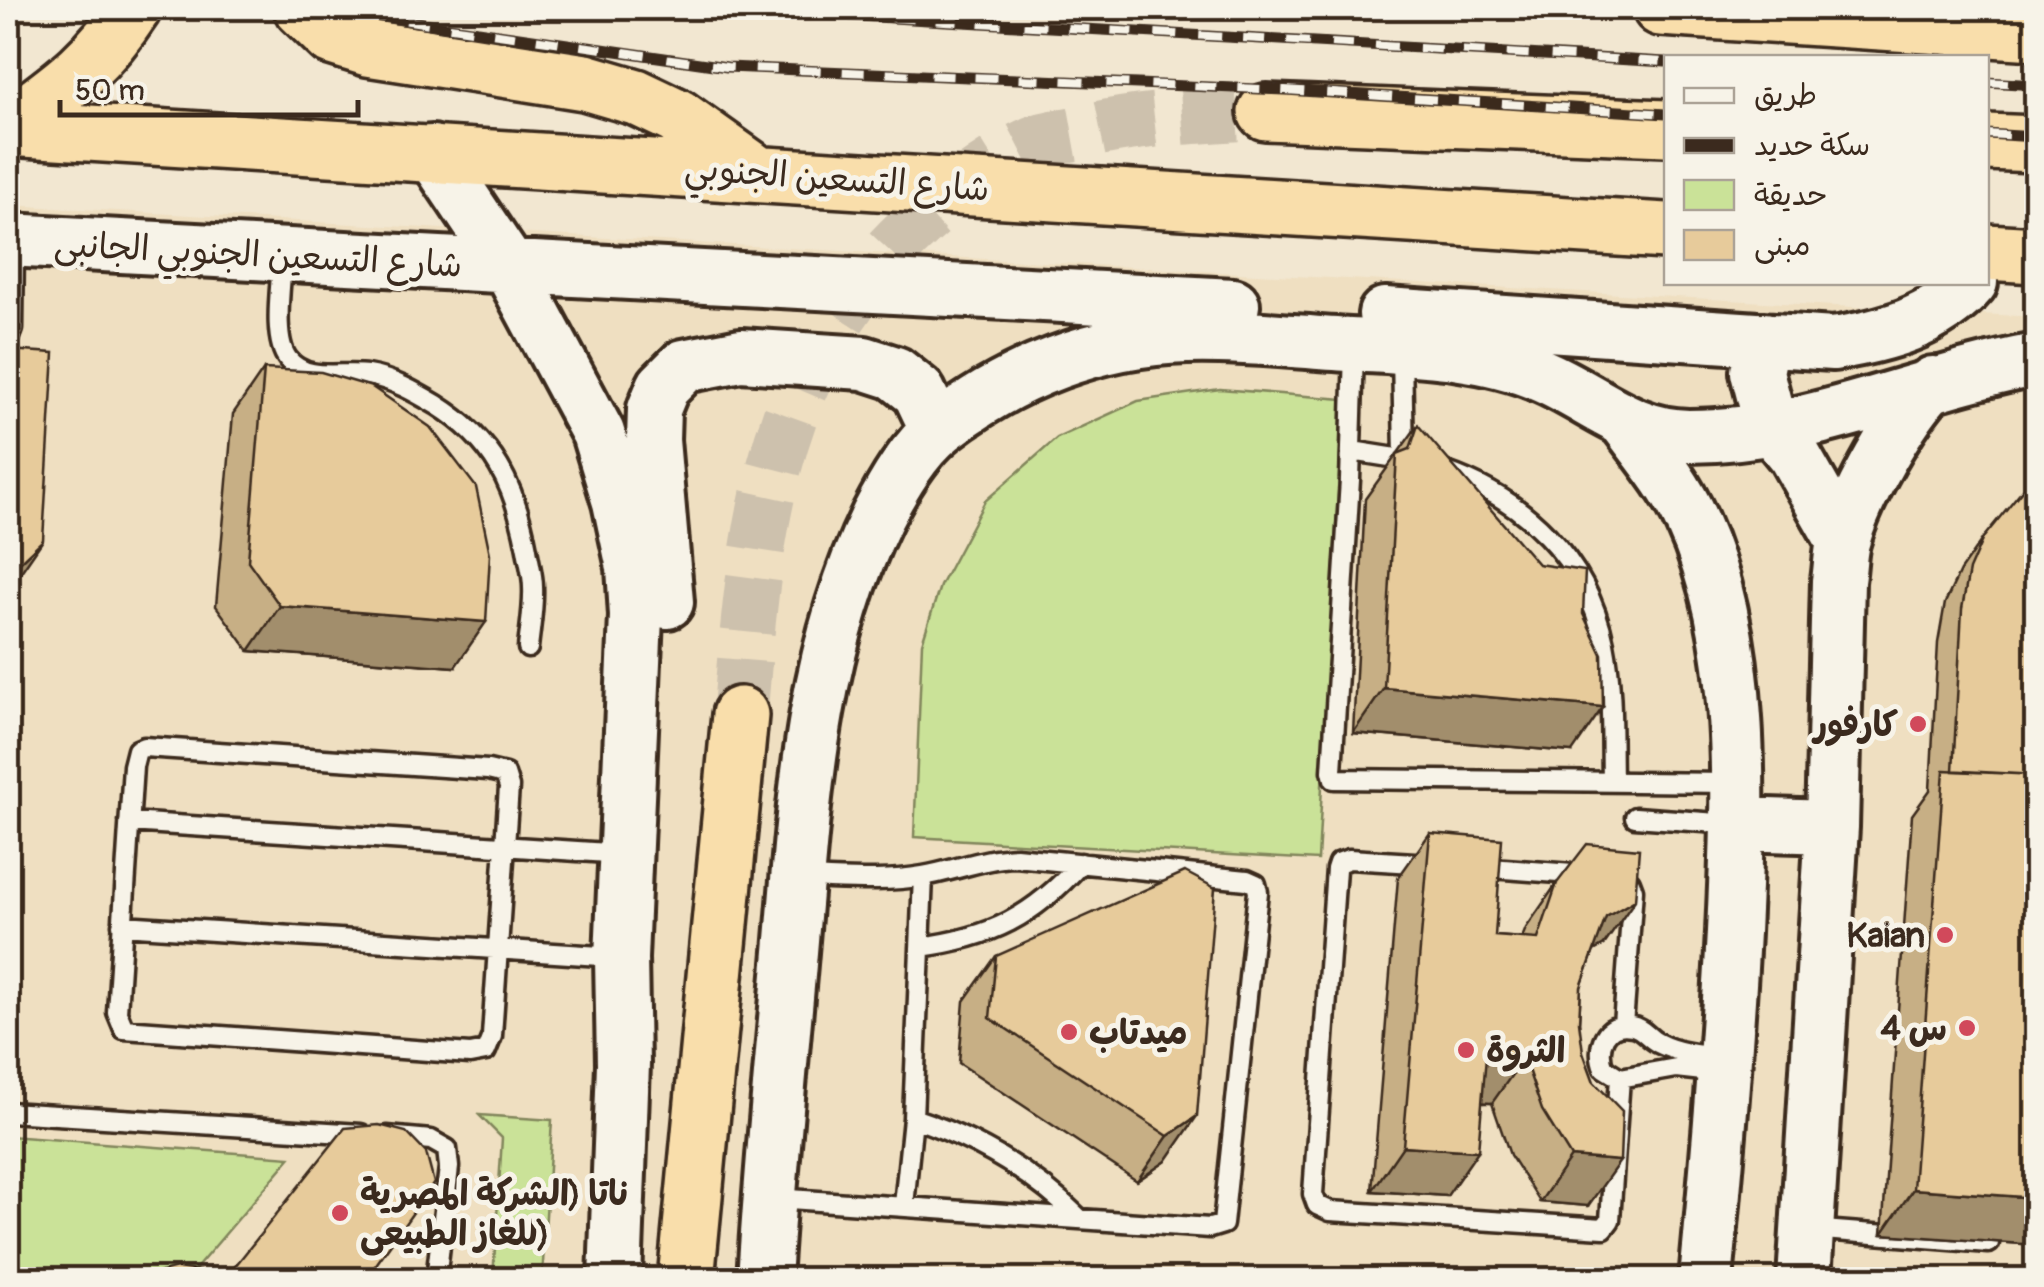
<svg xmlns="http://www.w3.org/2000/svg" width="2044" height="1287" viewBox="0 0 2044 1287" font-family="Pangolin,'Playpen Sans Arabic',sans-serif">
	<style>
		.built { fill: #efdfc1 }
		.green { fill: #cae298; stroke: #82865b; stroke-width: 2.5 }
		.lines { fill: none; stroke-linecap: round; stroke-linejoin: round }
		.highway-tunnel { stroke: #cdc1ad; stroke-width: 55; stroke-dasharray: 55 28; stroke-linecap: butt }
		.lane-casing { stroke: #3b2a1e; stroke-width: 25 }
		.secondary-casing { stroke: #3b2a1e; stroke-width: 60 }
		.highway-casing { stroke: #3b2a1e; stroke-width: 62 }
		.lane { stroke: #f7f3e8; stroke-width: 18 }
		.secondary { stroke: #f7f3e8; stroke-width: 52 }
		.highway { stroke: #f9deab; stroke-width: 55 }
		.rail-casing { stroke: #3b2a1e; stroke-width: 11 }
		.rail { stroke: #f7f3e8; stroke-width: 8; stroke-dasharray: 22; stroke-linecap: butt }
		.wall { fill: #c7af85; stroke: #3b2a1e; stroke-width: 2.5 }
		.shaded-wall { fill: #a28e6c; stroke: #3b2a1e; stroke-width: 2.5 }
		.building { fill: #e7cb9b; stroke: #3b2a1e; stroke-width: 2.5 }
		.poi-dot { fill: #d1495b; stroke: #f7f3e8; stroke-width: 4 }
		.labels { text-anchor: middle; stroke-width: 10; stroke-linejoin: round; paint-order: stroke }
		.street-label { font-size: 35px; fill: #3b2a1e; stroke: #f7f3e8 }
		.poi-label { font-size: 35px; font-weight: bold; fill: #3b2a1e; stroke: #f7f3e8; text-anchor: end }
	</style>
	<rect width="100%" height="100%" fill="#f2e7d1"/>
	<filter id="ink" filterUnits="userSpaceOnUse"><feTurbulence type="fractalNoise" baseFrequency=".01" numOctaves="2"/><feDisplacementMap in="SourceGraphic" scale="20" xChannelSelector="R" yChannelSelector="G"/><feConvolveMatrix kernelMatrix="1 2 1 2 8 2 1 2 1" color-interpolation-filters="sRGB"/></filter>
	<g filter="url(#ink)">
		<path class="built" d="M8,205L2036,317V1279H8Z"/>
		<path class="green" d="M1220,389L1343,399L1318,860L914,837L922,643L940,586L985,501L1057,438L1138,401Z
			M479,1115L552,1120L542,1279H493L502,1138Z
			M8,1136L291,1157L187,1279H8Z"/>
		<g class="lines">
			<path class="highway-tunnel" d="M740,715C755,531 769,365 911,230C945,198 991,162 1034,143C1047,137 1064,136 1078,133C1140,118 1202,116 1266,112"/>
			<defs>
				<path id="lane" d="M282,261C281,286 272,339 288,359C307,383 341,371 367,375C393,379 415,392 437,405C494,441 515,485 527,549C529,562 533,575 533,587C534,607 530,628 528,648
					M8,342L13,329L14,246
					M1354,351L1350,480L1332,771L1334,779L1733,783
					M1402,353L1404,457
					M1352,451L1415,461
					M1444,471C1523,498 1587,559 1604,643C1613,688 1611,735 1612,781
					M144,747L488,770L505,774L509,787L492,1036L486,1051L470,1054L124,1029L117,1012L133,766L137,750Z
					M1635,817L1732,824
					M129,822L623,854
					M1431,864L1349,859L1338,863L1336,869L1313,1194L1317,1205L1330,1211L1604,1228L1610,1220L1620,1078
					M1477,867L1586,875
					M122,925L616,957
					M920,947C991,938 1034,916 1081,863
					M1623,1025L1633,890L1630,882
					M1721,1057C1700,1055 1677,1053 1658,1043C1648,1038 1643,1028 1632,1026C1605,1020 1595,1048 1604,1068L1620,1078L1676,1068L1721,1073
					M8,1112L361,1134
					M913,1118C976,1139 1033,1172 1080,1219
					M387,1136L431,1140L447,1149L449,1167L436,1280
					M775,1198L1210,1228L1223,1224L1258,892L1256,884L1247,880L1016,857C983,858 954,871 923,876C884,883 843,879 804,878
					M904,1205L913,1118L923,876
					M1810,1229L1989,1243"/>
				<path id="secondary" d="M432,152L509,267L598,433L619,502L633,567L636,616L621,958L623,1064L615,1280
					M8,240L1233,305
					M1385,314L1833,344C1883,336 1936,323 1971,282
					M1764,339L1757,372L1771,427L1794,455L1843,541
					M1625,421C1649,453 1676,485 1692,522C1747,642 1739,803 1733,932C1727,1048 1717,1164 1706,1280
					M667,602L653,440L654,409L663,387L684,366L741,355L864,363L895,373L919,392L937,430
					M1738,824L1832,827
					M764,1280C770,1178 780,1076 789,975C803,820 808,659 877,517C893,486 914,449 942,427C1011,373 1099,339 1187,337C1240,335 1296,342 1350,345C1412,349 1483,350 1540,375C1591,396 1630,436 1689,436C1809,436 1920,381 2036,360
					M1804,1280L1832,827L1838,581C1840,569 1840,554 1843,542C1855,497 1901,416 1933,383"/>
				<path id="highway" d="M302,8L332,37L368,48L585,82L636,97L676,116L756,173
					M1661,8L2036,32
					M1266,112L1666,128
					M8,127C61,88 96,65 133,8
					M8,128L1666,231
					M1986,142L2036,144
					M1986,252L2036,255
					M686,1280L740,715"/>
			</defs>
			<use href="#lane" class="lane-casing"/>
			<use href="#secondary" class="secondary-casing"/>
			<use href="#highway" class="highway-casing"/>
			<use href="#lane" class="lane"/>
			<use href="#secondary" class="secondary"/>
			<use href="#highway" class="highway"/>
			<defs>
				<path id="rail" d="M319,8L727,67L1285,90L1666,114
					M716,8L1666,62
					M1986,82L2036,85
					M1986,134L2036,137"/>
			</defs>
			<use href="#rail" class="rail-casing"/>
			<use href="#rail" class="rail"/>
		</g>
		<path class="wall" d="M264,369L455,667L249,651L216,606L233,414Z
			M1418,425L1572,752L1353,733L1365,499Z
			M2036,480V1245L1882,1234L1912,815L1930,790L1938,643L1945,603L1960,571L1983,538Z
			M1430,833L1495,936L1522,938L1526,928L1557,883L1604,945L1594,950L1581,987L1579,1022L1588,1206L1540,1202L1510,1155L1492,1103H1482L1447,1196L1372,1191L1398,878Z
			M1215,888L1166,1161L1137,1181L959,1063L964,1001L996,956Z"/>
		<path class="shaded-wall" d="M43,540L12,585L8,589V573Z
			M280,606L486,622L455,667L249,651Z
			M1384,688L1603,707L1572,752L1353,733Z
			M1635,900L1604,945L1575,962L1606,917Z
			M1486,1056L1524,1058L1492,1103L1454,1101Z
			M1197,1116L1166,1161L1137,1181L1168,1136Z
			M1403,1146L1478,1151L1447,1196L1372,1191Z
			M1571,1157L1620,1161L1588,1206L1540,1202Z
			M1913,1189L2036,1198V1245L1882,1234Z"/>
		<path class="building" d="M8,350L54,353L43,540L8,573Z
			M264,369L321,372L372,387L430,427L476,487L490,554L486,622L280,606L248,561Z
			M1418,425L1538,564L1585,571L1583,614L1602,654L1603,707L1384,688L1397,454L1410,449Z
			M2036,480V775L1953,771L1962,609L1969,570L1983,538L2022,490Z
			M1944,770L2036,775V1198L1913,1189Z
			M1430,833L1502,839L1495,936L1538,939L1557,883L1587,844L1639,849L1635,900L1606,917L1581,987L1579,1022L1583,1052L1594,1082L1622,1111L1620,1161L1571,1157L1542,1110L1524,1058L1486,1056L1478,1151L1403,1146Z
			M1185,872L1215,888L1197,1116L1168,1136L990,1018L996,956Z
			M379,1125L406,1132L426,1153L434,1183L365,1280H131L177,1268L228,1275L345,1128Z"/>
	</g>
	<g class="poi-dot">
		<circle cx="1918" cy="724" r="10"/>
		<circle cx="1945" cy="935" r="10"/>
		<circle cx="1967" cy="1028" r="10"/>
		<circle cx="1069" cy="1032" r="10"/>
		<circle cx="1466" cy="1050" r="10"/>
		<circle cx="340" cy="1213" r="10"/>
	</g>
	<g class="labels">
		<g class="street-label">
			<text transform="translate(837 178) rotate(4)" y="12">شارع التسعين الجنوبي</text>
			<text transform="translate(258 254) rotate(3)" y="12">شارع التسعين الجنوبي الجانبى</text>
		</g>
		<g class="poi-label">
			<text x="1898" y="736">كارفور</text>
			<text x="1925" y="947">Kaian</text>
			<text x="1947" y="1040">س 4</text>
			<text x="1089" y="1044" text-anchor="start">ميدتاب</text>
			<text x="1486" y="1062" text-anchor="start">الثروة</text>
			<text x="360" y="1205" text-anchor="start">ناتا (الشركة المصرية<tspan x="360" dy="40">للغاز الطبيعى)</tspan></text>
		</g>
	</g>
	<rect width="2044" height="1287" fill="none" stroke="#f7f3e8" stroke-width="40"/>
	<rect x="20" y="20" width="2004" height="1247" fill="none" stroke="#3b2a1e" stroke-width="4" filter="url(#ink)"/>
	<rect x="1664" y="55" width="325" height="230" fill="#f7f3e8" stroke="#aca397" stroke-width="2.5"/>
	<rect x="1684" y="88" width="50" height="15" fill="#f7f3e8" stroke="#aca397" stroke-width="2.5"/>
	<text x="1754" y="105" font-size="30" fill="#3b2a1e">طريق</text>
	<rect x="1684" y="138" width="50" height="15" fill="#3b2a1e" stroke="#aca397" stroke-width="2.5"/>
	<text x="1754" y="155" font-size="30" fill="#3b2a1e">سكة حديد</text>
	<rect x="1684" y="180" width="50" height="30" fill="#cae298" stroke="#aca397" stroke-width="2.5"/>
	<text x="1754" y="205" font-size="30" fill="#3b2a1e">حديقة</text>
	<rect x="1684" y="230" width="50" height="30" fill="#e7cb9b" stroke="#aca397" stroke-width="2.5"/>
	<text x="1754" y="255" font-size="30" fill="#3b2a1e">مبنى</text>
	<path d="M60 100v15h298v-15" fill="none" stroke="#3b2a1e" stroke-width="5"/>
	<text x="75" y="100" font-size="30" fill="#3b2a1e" stroke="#f7f3e8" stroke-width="8" paint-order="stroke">50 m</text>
</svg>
